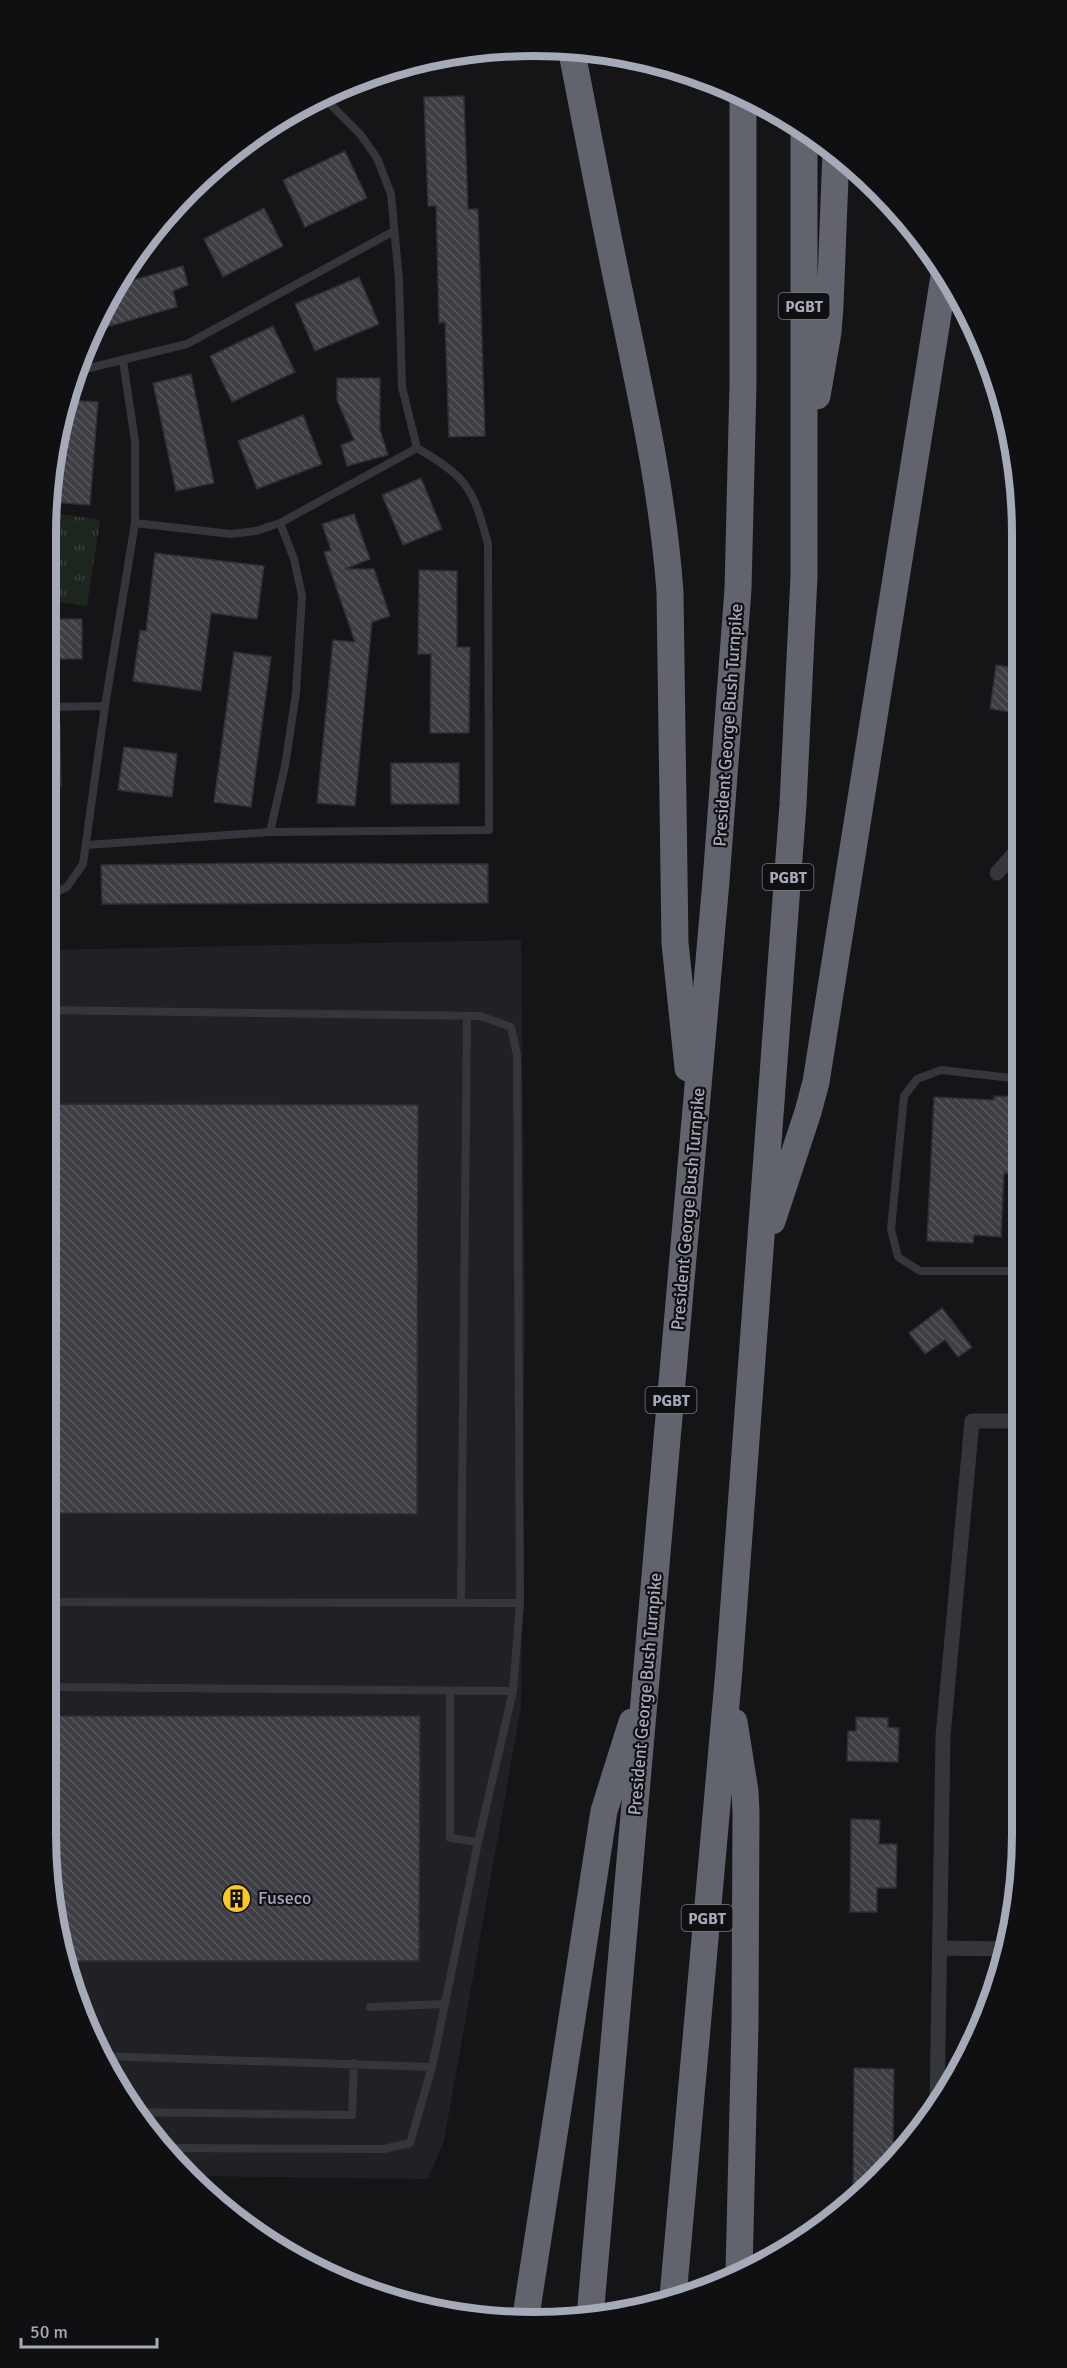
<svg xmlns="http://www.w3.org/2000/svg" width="1067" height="2368" viewBox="0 0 1067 2368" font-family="Signika,sans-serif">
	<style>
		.built { fill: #212024 }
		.park { fill: url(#park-tufts) }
		.building { fill: url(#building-back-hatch); stroke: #2f2e33; stroke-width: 1.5 }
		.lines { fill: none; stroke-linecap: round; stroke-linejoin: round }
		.lane { stroke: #35363c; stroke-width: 8 }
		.street { stroke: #35363c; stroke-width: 15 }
		.highway { stroke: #61636d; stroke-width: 27 }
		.labels { text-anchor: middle; stroke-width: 4.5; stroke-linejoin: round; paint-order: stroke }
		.shield { fill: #101012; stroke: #797b86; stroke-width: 1.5 }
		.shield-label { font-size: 16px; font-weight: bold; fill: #a6a9b8 }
		.street-label { font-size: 18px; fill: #a6a9b8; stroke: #101012 }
		.poi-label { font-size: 18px; fill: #a6a9b8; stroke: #101012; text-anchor: start }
		.rim { fill: none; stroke: #a6a9b8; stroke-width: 8 }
	</style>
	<defs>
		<pattern id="park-tufts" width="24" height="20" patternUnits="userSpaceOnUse" patternTransform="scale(1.5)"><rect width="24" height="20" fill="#1c251e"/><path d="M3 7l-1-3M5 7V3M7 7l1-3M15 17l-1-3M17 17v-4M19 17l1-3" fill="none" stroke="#3a423d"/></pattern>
		<pattern id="building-back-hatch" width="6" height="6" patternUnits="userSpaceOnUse" patternTransform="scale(1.5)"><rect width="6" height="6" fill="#3f3e44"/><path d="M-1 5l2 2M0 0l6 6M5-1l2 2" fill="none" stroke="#58575d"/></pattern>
	</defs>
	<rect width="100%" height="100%" fill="#151517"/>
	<path class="built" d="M521,940L525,1298L521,1707L444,2141L428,2179L190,2176L166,2156L110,2078L71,1992L45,1834V950Z"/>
	<path class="park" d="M48,512L100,520L87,606L45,600V533Z"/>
	<path class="building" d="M464,96L468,209H478L485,436L449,437L445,322L439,323L436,206H428L424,97Z
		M345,151L367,198L305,227L283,180Z
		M264,208L283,246L223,277L204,239Z
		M183,266L188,285L173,291L177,307L92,331L113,286Z
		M359,277L379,324L315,351L295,304Z
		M273,326L295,372L232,402L210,356Z
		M191,374L214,483L176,491L153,383Z
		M337,378H380V430L388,455L347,466L341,445L354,440L337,400Z
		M67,400L98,402L90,505L50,502Z
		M303,415L322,464L257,489L238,441Z
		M421,478L442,529L403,545L382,495Z
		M354,514L370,559L345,569H374L390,616L372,622L355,806L317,803L333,640L355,642L324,552L331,550L322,524Z
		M155,553L264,566L257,619L211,613L201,691L133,681L140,630L146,631Z
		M419,570L457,571V647H470L469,733H430L431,654H418Z
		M45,619H82V659H45Z
		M234,652L271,657L251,807L214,802Z
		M996,665L1018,668L1019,713L990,709Z
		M45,726H60L61,786H45Z
		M124,747L177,754L172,797L118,790Z
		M391,763H459V804H391Z
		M266,863L488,864V903L102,904L101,865Z
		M994,1096L1020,1097V1174L1004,1173L1001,1237L974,1235L973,1243L927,1241L934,1097L994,1100Z
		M45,1104L418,1105L417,1514L45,1513Z
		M942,1308L972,1347L958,1357L945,1340L925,1354L909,1333Z
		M45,1716H420L419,1961H66L45,1834Z
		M856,1717L888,1718V1727L899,1728L898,1762L847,1761L848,1731H856Z
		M851,1819L880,1820L879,1844H897L896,1888H877V1912H850Z
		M854,2068L894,2069L893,2146V2163L853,2196Z"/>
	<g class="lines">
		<path class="lane" d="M320,94L360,134L377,158L391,194L399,280L402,387L417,448
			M73,372L187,344L394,231
			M45,707L105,706
			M270,832L285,766L296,693L302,596L294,559L280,523
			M87,845L270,832L489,830L488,544C473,488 468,478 417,448L280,523L256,531L231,534L135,523
			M45,898L67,887L83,864L105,706L135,523V441L123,361
			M45,1010L480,1016L511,1027L517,1055L520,1603L513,1691
			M1020,1079L941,1070L917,1079L904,1096L891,1229L898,1257L920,1271H1020
			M45,1602L520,1603
			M461,1602L467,1016
			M45,1687L513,1691L478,1842L432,2067L410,2143L384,2149L160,2148
			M450,1691V1838L478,1842
			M370,2007L444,2004
			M100,2056L432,2067
			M135,2112L352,2115L354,2063"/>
		<path class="street" d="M997,873L1019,848
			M940,1948L1003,1949
			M937,2107L943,1736L972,1421H1021"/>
		<path class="highway" d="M571,48C588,134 604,219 622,304C642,400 663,494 670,592L675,943L688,1068
			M817,396L828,332L830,306L836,151
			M772,1221L808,1112L816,1082L944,276
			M734,1722L745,1791L746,1812L745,2025L739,2272
			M673,2297L729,1670L793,804L804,576V132
			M590,2317L716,881L738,589L743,384V99
			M525,2322L604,1811L632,1722"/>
	</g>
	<defs>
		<symbol id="building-disc" viewBox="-11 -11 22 22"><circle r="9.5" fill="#fcc727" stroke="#101012"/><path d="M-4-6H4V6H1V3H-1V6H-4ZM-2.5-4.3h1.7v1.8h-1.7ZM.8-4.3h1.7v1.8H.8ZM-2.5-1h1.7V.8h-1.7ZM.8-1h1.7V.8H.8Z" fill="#111"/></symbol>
	</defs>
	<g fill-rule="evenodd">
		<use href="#building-disc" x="220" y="1882" width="33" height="33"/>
	</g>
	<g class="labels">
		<g class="shield">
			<rect x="778.5" y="293" width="51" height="26" rx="4.5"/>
			<rect x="762.5" y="864" width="51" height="26" rx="4.5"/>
			<rect x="645.5" y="1387" width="51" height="26" rx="4.5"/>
			<rect x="681.5" y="1905" width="51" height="26" rx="4.5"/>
		</g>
		<g class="shield-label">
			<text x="804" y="312">PGBT</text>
			<text x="788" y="883">PGBT</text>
			<text x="671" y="1406">PGBT</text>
			<text x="707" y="1924">PGBT</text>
		</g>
		<g class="street-label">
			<text transform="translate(728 725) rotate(-86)" y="6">President George Bush Turnpike</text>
			<text transform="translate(688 1209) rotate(-85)" y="6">President George Bush Turnpike</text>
			<text transform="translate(645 1694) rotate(-85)" y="6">President George Bush Turnpike</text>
		</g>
		<g class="poi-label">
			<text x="258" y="1904">Fuseco</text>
		</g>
	</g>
	<path d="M0 0H1067V2368H0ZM534 56H534A478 478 0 0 1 1012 534V1834A478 478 0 0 1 534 2312H534A478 478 0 0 1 56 1834V534A478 478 0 0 1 534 56Z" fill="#101012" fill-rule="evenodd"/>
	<path class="rim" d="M534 56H534A478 478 0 0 1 1012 534V1834A478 478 0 0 1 534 2312H534A478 478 0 0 1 56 1834V534A478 478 0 0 1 534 56Z"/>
	<path d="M21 2338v9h136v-9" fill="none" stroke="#a6a9b8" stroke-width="3"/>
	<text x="30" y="2338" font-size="18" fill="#a6a9b8" stroke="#101012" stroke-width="4.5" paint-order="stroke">50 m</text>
</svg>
